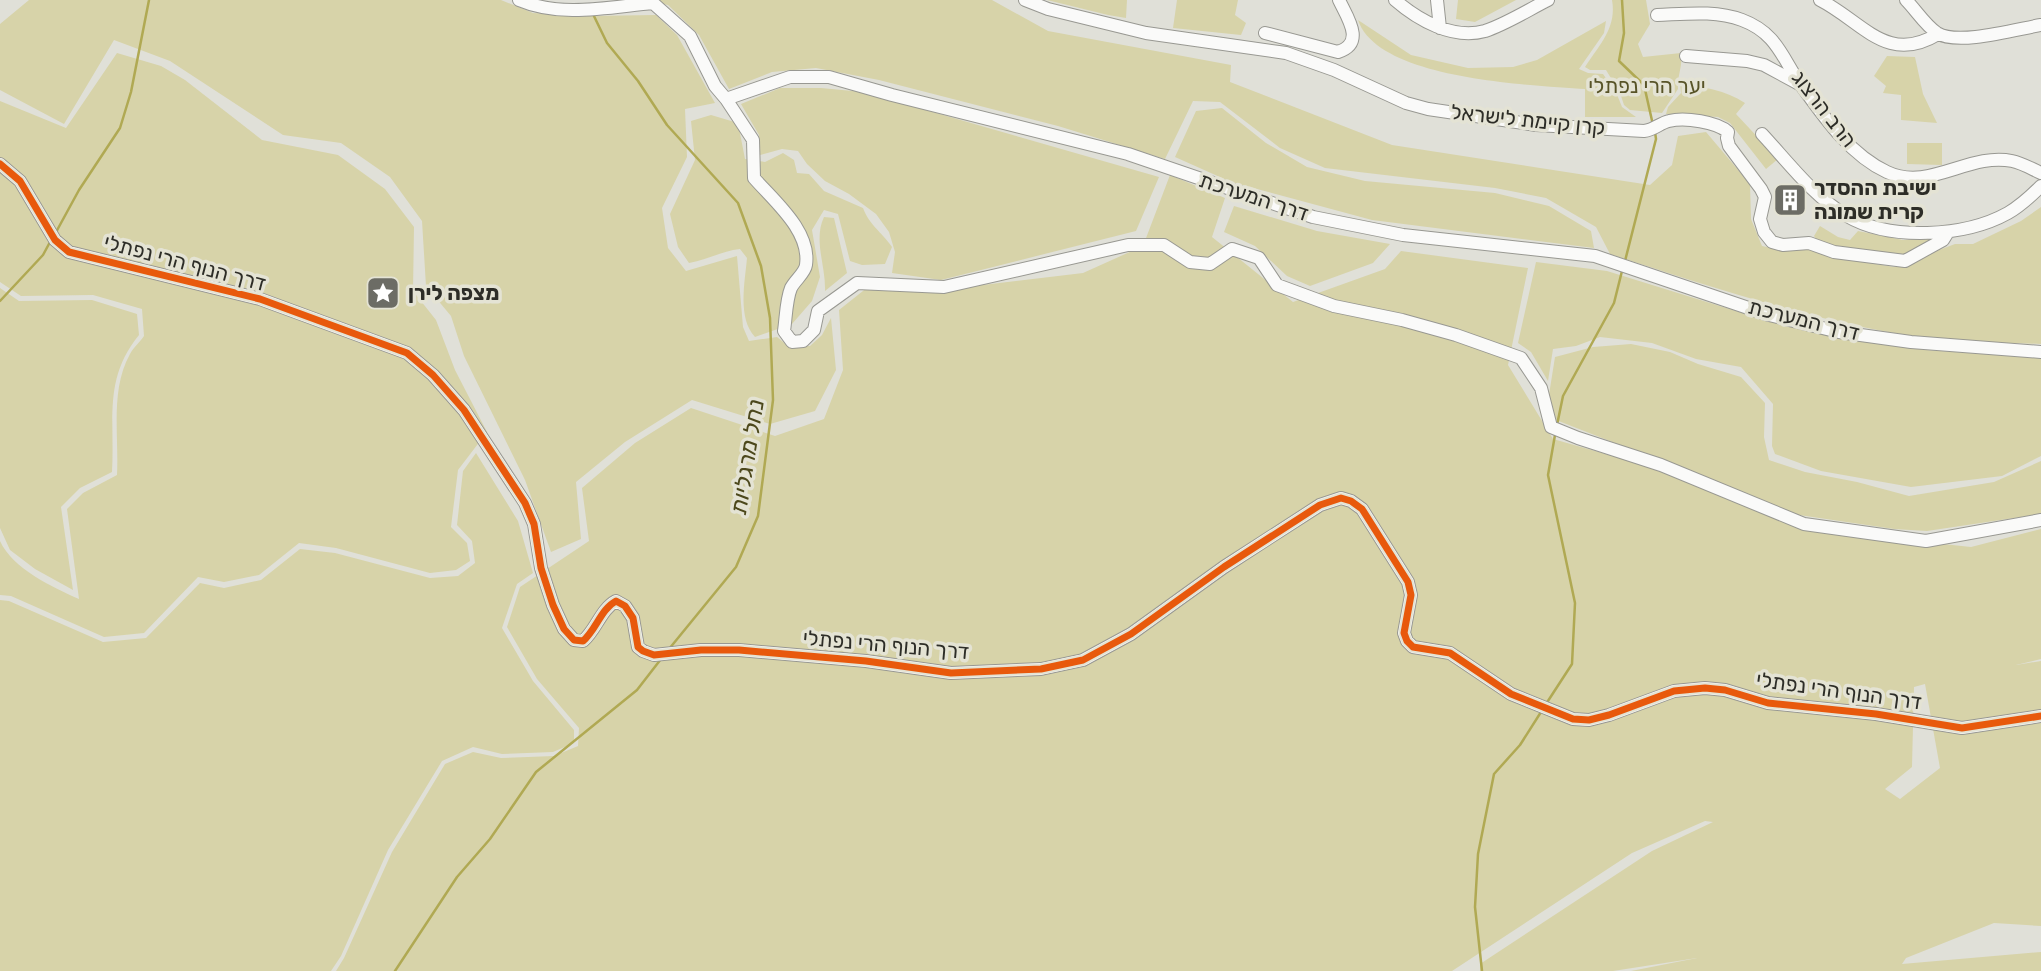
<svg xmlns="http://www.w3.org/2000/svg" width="2041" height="971" viewBox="0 0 2041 971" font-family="Rubik,'Noto Sans Hebrew',sans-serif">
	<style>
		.green { fill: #d7d3a9; fill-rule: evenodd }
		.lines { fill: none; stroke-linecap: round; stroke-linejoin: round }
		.stream { stroke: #b0a953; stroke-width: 2.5 }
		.minor-casing { stroke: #989892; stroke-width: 14 }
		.minor { stroke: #fafaf9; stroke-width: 12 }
		.cycleway-casing { stroke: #e4e3d4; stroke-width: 11 }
		.cycleway { stroke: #e8590c; stroke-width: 7 }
		.labels { text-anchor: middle; stroke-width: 7; stroke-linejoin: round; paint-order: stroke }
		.park-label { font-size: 21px; fill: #585428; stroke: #e4e3d4 }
		.street-label { font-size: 21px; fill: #2d2d27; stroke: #e4e3d4 }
		.poi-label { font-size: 21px; font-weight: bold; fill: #2d2d27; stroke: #e4e3d4; text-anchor: start }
		.water-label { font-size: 23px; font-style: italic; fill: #4c481c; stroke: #e4e3d4 }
	</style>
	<rect width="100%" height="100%" fill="#e0e0d8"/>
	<path class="green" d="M29,0H501L533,13L589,16L656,15L677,35L715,103L685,109L687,157L662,208L668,248L686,271L737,256L743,327L749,341L777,337L787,345L810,346L822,335L831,318L836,370L815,411L770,424L692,400L625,442L576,482L581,539L551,552L525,480L464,356L451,316L426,286L422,221L390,177L341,143L283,135L170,61L114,40L64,124L0,90V24Z
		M644,0H992L1048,31L1231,65L1230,82L1392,145L1650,185L1672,165L1678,136L1706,132L1750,184L1751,219L1762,246L1786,251L1807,248L1828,256L1894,267L1955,244H1973L2021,221L2041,207V344C2001,342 1958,344 1918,337C1812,321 1711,287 1610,254L1596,227L1546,198L1495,188L1325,168L1280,148L1220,102L1193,101L1165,159L1058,126L879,80L816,68L772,72L729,89L699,35L668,5Z
		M1047,0H1127L1126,18L1108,15Z
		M1177,0H1238L1235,15L1246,23L1241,35L1173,28Z
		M1458,0H1516L1475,22L1456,19Z
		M1612,0H1646L1650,24L1638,44L1643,57L1681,53C1683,66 1677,76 1678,89L1662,113L1630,110L1624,105L1620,93L1606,70H1590L1585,67C1599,45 1617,28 1612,0Z
		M1358,20L1411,55L1468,68L1513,67L1537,60L1606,21L1604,33L1579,69L1588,73L1603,74L1616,92L1622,107L1636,117H1585V89C1531,85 1378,80 1358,20Z
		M117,53L161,66L185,80L262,140L338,155L385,189L414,227L413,291L436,320L455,370L487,432L458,470L451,527L467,543L470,561L456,570L430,573L336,548L299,543L259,575L224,582L198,577L144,633L104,637L11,596L0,595V541C13,569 52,587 79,599L67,509L83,493L117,475C119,435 110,390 130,354C133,348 140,342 144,336L142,309L93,295L21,296L0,282V101L66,128Z
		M1887,56L1915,57L1923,94L1937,123L1901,120V95L1883,93L1886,86L1874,76Z
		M1680,83C1704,87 1725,90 1745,103L1736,114L1778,159L1766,169L1730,123L1718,117L1666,114L1668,107L1681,93Z
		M780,88H821L863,92L1159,177L1136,231L941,280L892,273L895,252L889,232L876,214L849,194L825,181L807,164L798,151L782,149L760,155L759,135L741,104Z
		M1222,108L1266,143L1307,167L1365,181L1495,193L1549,206L1591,231L1594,248L1372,220L1231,182L1175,157L1196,111Z
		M711,115L738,123L745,159L765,162L783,153L794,160L797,173L809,174L824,191L863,208C870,226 881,231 892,247L885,264L862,265L850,261L838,214L824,210L812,230L820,277L812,301L792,324L755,337C737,318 745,281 747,258L740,249C722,251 707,260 689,263L678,247L670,214L695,160L691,121Z
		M1907,143H1942V165L1907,164Z
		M1170,175L1225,198L1212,237L1293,302L1385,269L1401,251L1528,268L1508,365L1553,439L1676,474L1803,529L1971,547L2041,529V659L2016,665L2041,661V926L1994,923L1906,958L1902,964L2041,952V971H1631L1697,958L1613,971H1480V964L1652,851L1713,822L1705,821L1632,853L1452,971H336L344,958L392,852L445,764L473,752L501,758L554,756L578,746L579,728L537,679L507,627L520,587L589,541L582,488L635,443L691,408L775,436L824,419L843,370L839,310L868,287L941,290L1083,273L1143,246ZM1925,684L1940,768L1900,799L1885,789L1912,767L1914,687Z
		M1234,206L1317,231L1390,244L1373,263L1310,286L1287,276L1255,246L1224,232Z
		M824,217L834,218L847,273L825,291C826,266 813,240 824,217Z
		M1820,226L1838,237L1850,240L1858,231L1903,240L1933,238L1896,259L1819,243L1814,236Z
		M1536,262L1607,271L1752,316L1813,331L1926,350L2041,358V456L2002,476L1911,487L1821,471L1775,454L1772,446L1773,404L1741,367L1696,359L1652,343L1600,337L1576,346L1553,349L1548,381L1531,352L1518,343Z
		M0,288L19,301L92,300L137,314L139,335C103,379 115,420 112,472L80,488L61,507L73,590L35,569L10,550L0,528Z
		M1631,344L1670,352L1698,364L1741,377L1765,403L1764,437L1769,460L1805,472L1857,482L1909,496L1994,482L2041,461V514L1927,531L1894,529L1799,515L1556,420L1548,401L1555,357L1593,347Z
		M476,453L518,521L533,573L517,584L502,628L533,681L574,730V743L553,752L502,754L473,747L442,761L388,850L341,956L331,971H0V600L9,601L103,642L146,638L200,583L224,588L261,580L300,549L335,553L430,578L458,576L475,563L472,541L457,525L463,471Z"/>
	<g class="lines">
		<path class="stream" d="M1622,0L1624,33L1619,61L1644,85L1653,125
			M592,12L607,43L638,81L667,125L738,203L761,266L770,318L773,400L758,516L736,567L669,649
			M55,234L79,190L120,128L131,92L149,0
			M1625,261L1656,139L1655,132
			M0,301L43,255L50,242
			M1557,425L1563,396L1614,303L1622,271
			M1546,704L1572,664L1575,603L1548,475L1555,435
			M395,971L457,877L490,839L536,772L637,690L661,659
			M1482,971L1475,907L1478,854L1494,774L1520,745L1541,712"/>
		<defs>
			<path id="minor" d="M519,0C561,18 609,7 653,3L690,36L715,86L726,99L790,77H829L892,95L1128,154L1313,217L1403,235L1595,256L1769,315L1839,332L1911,342L2041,352
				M1025,0L1048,9L1146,33L1286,53L1334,70L1406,103L1428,109L1536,125L1644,131C1654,130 1660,123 1669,121C1685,117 1717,122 1728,132L1727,138L1729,146L1761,189L1765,197L1760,219L1764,232L1772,242L1783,245L1809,243L1834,252L1905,261L1943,240L1948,232
				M1395,0C1418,20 1453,40 1485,31C1506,24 1528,10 1548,0
				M1437,0L1440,28
				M1820,0C1863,22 1887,65 1938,34
				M1906,0C1916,10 1925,25 1937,33C1958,46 2017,29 2041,25
				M1657,15C1685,14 1715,10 1742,20C1777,33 1782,58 1801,85C1824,117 1850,155 1887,172C1929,192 1969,152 2012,161C2022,163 2032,169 2041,173
				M1265,33L1338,52C1366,43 1347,17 1339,0
				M1686,56L1747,61L1764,65L1801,85
				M726,99L753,140L754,178C774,201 811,231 806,265C805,273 795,280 791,288C786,300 786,318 784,331L792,342L803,341L814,330L818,311L857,283L944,287L1128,245H1164L1190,262L1210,264L1232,249L1259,258L1277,285L1334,306L1402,320L1456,335L1521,358L1541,388L1551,427L1578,438L1661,465L1804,524L1926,541L2041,520
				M1762,134C1788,162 1813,196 1847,216C1890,241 1965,237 2008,213C2020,206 2031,196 2041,186
				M0,164L20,181L55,240L69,252L260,299L407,353L433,375L464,410L525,503L534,524L541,568L553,605L564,629L574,640L583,641C596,630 601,609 616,601L625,606L633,618L638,647L643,651L654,655L701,650H739L866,661L951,673L1041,669L1083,660L1131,634L1224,567L1320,505L1341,498L1351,501L1362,509L1408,582L1411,595L1404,633L1407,641L1413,647L1450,653L1511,694L1573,719L1589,720L1609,715L1674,691L1705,688L1725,690L1768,703L1876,714L1962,728L2041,716"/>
		</defs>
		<use href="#minor" class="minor-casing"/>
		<use href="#minor" class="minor"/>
		<defs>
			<path id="cycleway" d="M0,164L20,181L55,240L69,252L260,299L407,353L433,375L464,410L525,503L534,524L541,568L553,605L564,629L574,640L583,641C596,630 601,609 616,601L625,606L633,618L638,647L643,651L654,655L701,650H739L866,661L951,673L1041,669L1083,660L1131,634L1224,567L1320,505L1341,498L1351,501L1362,509L1408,582L1411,595L1404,633L1407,641L1413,647L1450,653L1511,694L1573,719L1589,720L1609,715L1674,691L1705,688L1725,690L1768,703L1876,714L1962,728L2041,716"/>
		</defs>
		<use href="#cycleway" class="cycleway-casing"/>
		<use href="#cycleway" class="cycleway"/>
	</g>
	<defs>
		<symbol id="building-square" viewBox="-11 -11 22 22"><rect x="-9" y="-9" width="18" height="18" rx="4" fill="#6c6c65" stroke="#e4e3d4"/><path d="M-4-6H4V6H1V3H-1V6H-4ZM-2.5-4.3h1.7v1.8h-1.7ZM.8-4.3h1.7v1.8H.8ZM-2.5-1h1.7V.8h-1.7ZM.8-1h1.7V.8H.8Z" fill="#fff"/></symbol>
		<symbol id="sight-square" viewBox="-11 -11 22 22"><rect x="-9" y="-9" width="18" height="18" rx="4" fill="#6c6c65" stroke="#e4e3d4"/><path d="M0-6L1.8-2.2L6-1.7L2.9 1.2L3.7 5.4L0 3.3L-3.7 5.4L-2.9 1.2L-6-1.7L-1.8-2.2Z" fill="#fff"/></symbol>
	</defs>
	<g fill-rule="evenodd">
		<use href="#building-square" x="1771" y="181" width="38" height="38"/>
		<use href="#sight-square" x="364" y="274" width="38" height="38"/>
	</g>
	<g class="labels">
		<g class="park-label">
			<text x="1647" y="93">יער הרי נפתלי</text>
		</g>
		<g class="street-label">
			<text transform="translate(1824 109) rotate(52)" y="7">הרב הרצוג</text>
			<text transform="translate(1528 120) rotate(6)" y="7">קרן קיימת לישראל</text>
			<text transform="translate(1254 197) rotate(18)" y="7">דרך המערכת</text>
			<text transform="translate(185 263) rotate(15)" y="7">דרך הנוף הרי נפתלי</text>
			<text transform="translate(1804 320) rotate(14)" y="7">דרך המערכת</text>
			<text transform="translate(886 645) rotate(5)" y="7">דרך הנוף הרי נפתלי</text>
			<text transform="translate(1839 691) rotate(8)" y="7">דרך הנוף הרי נפתלי</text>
		</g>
		<g class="poi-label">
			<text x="1814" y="195">ישיבת ההסדר<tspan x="1814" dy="24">קרית שמונה</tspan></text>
			<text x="408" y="300">מצפה לירן</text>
		</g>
		<g class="water-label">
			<text transform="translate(747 457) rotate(-81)" y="8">נחל מרגליות</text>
		</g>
	</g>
</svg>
